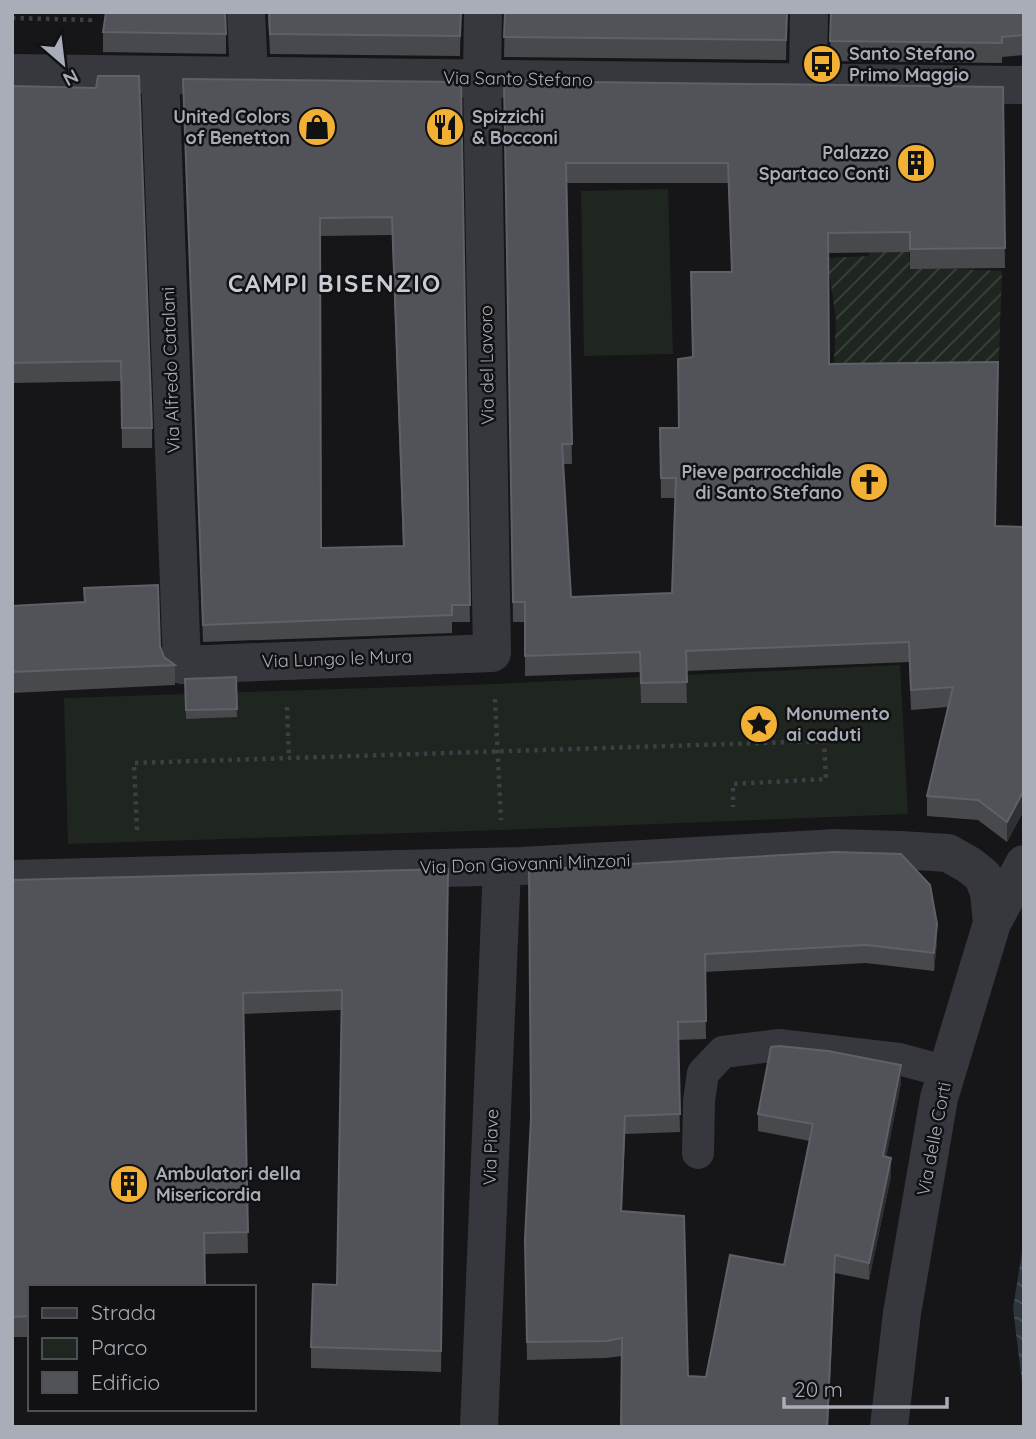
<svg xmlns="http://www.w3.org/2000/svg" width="1036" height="1439" viewBox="0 0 1036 1439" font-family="Quicksand,sans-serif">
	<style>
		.park { fill: #1e261f }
		.garden { fill: url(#garden-furrows) }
		.water { fill: url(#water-waves) }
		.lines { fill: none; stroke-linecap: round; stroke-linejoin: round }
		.path { stroke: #3d3f44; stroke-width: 4.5; stroke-dasharray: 3.5 5; stroke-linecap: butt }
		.lane { stroke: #37383d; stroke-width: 32 }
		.street { stroke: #37383d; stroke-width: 38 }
		.wall { fill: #47494d; fill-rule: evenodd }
		.shaded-wall { fill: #2f3033 }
		.building { fill: #525359; stroke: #5f6168; stroke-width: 2; fill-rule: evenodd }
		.labels { text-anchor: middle; stroke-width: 5; stroke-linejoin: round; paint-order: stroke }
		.poi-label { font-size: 18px; font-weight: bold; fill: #a8adb8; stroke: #111113; text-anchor: start }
		.street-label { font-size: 18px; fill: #a8adb8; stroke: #111113 }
		.district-label { font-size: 24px; font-weight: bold; letter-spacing: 2px; fill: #c9ccd4; stroke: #111113 }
	</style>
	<defs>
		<pattern id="garden-furrows" width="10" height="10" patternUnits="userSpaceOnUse" patternTransform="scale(1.75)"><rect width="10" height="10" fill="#1e261f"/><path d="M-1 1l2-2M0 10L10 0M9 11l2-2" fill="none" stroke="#3c433d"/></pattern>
		<pattern id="water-waves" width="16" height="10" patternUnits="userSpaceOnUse" patternTransform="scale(1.75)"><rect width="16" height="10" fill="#2c353c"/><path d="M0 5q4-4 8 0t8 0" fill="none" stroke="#485056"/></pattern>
	</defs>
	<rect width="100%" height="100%" fill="#161618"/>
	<path class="park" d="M668,189L673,354L584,356L581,191Z
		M900,665L908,814L501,830L68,844L64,698L494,684Z"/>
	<path class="garden" d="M870,205H906L910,267L1002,271L998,382L833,384L836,319L827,258L869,256Z"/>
	<path class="water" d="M1024,1240V1399L1013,1308Z"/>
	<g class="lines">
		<path class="path" d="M12,18L90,20V25
			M495,699L501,820
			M287,707L289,758
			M137,830L134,763L824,741L826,779L733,784V807"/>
		<path class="lane" d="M698,1153L699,1101L703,1073L723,1052L779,1045L899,1059L947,1072"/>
		<path class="street" d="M246,12L249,76
			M12,73L1024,85
			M160,75L182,665L492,653L482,78L483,12
			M808,82L809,12
			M12,879L522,866L835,848L900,850L948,853L969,865L983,876L989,893L992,923
			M479,1427L502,867
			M889,1427L902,1313L939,1098L992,923L1024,864"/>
	</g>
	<path class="wall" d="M268,12H461L460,56L270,54Z
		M505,12H787L786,60L504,57Z
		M831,12H1024V55L1002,57V63L830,61Z
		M103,32L226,34V54L103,52Z
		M183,79L461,82L470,622H452V633L203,642ZM392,235L403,546L321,548L320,236Z
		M504,81L1003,87L1005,268L910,269V252L828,253L829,364L995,526L1024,527V810L1007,842L978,820L927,816V796L948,707L911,710L909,662L686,671L687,703H641L640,672L525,676V622H513ZM567,183H728L732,272L693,357L679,428H660L661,498H675L672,593L571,597L563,464H572Z
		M12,86L152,428V448H122L121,381L12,383Z
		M84,588L160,646L164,657L175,665V685L12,693V606L84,602Z
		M236,677L237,717L186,719L185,679Z
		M448,869L441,1372L311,1368V1347L337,1285L341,1010L243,1014L248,1253L205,1254L30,1287V1337H12V880Z
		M529,870L937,942L934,971L866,963L705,972L706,1039L678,1040L680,1132L625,1134L622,1211L688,1376L706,1377L784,1265L810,1141L758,1131V1114L901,1083L886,1157L891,1176L869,1280L835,1273L828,1427H621L622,1356L606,1358L527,1360L525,1240L531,1120Z"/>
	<path class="shaded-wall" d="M1024,790V810L1007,842V822Z
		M937,924V942L934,971V953Z
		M901,1065V1083L883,1174V1156Z
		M625,1116V1134L621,1229V1211Z
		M891,1158V1176L869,1280V1263Z
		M835,1255L828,1427H827Z"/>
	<path class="building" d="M106,12H225L226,34L103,32Z
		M269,12H461L460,36L270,34Z
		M505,12H787L786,40L504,37Z
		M831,12H1024V35L1002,37V43L830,41Z
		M98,76H139L152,428H122L121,361L12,363V86L96,88Z
		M183,79L461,82L470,605H452V615L203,625ZM392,217L404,546L321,548L320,218Z
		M504,81L1003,87L1005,248L910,249V232L828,233L829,364L998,362L995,526L1024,527V790L1007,822L978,800L927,796L953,687L911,690L909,642L686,651L687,682L641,683L640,652L525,656V602H513ZM566,163H728L732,272H691L693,357L678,359L679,428H660L661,478H676L672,593L571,597L562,444H572Z
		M158,585L160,646L164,657L175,665L12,672V606L85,602L84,588Z
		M236,677L237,709L186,710L185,679Z
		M835,852L901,854L930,885L937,924L934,953L866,945L705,954L706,1021L678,1022L680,1114L625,1116L621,1211L684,1216L688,1376L706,1377L730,1255L784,1265L813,1124L758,1114L771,1047L779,1046L828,1051L901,1065L883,1156L891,1158L869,1263L835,1255L827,1427H621L622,1338L606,1341L527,1342L525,1240L531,1117L529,870Z
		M448,869L441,1351L311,1347L313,1284L337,1285L342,990L243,993L248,1232L204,1233L205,1287H30V1316L12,1317V880Z"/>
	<defs>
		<symbol id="bus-disc" viewBox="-11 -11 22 22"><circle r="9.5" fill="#f2b134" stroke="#111113"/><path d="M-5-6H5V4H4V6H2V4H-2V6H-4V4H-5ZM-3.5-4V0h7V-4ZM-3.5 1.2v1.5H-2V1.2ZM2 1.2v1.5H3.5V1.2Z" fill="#111"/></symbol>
		<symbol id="shop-disc" viewBox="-11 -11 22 22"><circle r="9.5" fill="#f2b134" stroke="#111113"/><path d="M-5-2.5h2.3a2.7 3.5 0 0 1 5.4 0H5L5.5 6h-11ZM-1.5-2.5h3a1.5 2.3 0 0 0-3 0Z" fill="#111"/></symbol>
		<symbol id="restaurant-disc" viewBox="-11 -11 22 22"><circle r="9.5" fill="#f2b134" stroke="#111113"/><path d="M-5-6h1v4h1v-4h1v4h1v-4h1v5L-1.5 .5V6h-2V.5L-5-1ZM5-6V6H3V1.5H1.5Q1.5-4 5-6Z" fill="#111"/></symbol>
		<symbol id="building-disc" viewBox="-11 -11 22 22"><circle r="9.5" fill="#f2b134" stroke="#111113"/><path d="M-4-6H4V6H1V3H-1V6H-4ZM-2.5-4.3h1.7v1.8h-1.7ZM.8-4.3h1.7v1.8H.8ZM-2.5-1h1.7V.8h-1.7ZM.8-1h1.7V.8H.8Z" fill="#111"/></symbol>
		<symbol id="church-disc" viewBox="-11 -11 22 22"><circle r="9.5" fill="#f2b134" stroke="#111113"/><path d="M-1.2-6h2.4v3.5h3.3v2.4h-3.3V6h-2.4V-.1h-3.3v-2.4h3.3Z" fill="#111"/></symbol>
		<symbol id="sight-disc" viewBox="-11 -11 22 22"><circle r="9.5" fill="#f2b134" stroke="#111113"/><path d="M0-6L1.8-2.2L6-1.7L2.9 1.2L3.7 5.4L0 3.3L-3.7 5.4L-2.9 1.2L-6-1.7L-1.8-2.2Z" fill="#111"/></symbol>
	</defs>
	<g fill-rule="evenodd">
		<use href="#bus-disc" x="800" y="42" width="44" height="44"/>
		<use href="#shop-disc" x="295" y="105" width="44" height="44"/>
		<use href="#restaurant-disc" x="423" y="105" width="44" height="44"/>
		<use href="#building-disc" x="894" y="141" width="44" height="44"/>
		<use href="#church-disc" x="847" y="460" width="44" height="44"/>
		<use href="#sight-disc" x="737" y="702" width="44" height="44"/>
		<use href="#building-disc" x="107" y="1162" width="44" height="44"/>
	</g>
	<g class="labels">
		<g class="poi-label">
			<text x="849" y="60">Santo Stefano<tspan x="849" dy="21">Primo Maggio</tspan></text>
			<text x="290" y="123" text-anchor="end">United Colors<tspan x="290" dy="21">of Benetton</tspan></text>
			<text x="472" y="123">Spizzichi<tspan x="472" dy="21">&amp; Bocconi</tspan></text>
			<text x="889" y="159" text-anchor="end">Palazzo<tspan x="889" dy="21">Spartaco Conti</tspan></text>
			<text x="842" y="478" text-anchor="end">Pieve parrocchiale<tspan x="842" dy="21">di Santo Stefano</tspan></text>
			<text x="786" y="720">Monumento<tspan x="786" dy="21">ai caduti</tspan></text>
			<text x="156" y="1180">Ambulatori della<tspan x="156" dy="21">Misericordia</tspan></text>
		</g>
		<g class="street-label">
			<text transform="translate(518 79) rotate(1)" y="6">Via Santo Stefano</text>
			<text transform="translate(487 365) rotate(-91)" y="6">Via del Lavoro</text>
			<text transform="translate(171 370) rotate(-92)" y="6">Via Alfredo Catalani</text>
			<text transform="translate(337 659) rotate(-2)" y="6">Via Lungo le Mura</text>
			<text transform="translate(525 864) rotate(-2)" y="6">Via Don Giovanni Minzoni</text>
			<text transform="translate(934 1139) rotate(-79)" y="6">Via delle Corti</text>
			<text transform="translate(491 1147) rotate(-88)" y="6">Via Piave</text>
		</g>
		<g class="district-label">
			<text x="335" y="292">CAMPI BISENZIO</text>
		</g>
	</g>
	<rect width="1036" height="1439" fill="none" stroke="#a8adb8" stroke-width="28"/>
	<rect x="28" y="1285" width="228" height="126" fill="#111113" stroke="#4d4f55" stroke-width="2"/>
	<rect x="42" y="1308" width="35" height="10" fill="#37383d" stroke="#4d4f55" stroke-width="2"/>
	<text x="91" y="1320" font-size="21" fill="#a8adb8">Strada</text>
	<rect x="42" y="1338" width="35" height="21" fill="#1e261f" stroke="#4d4f55" stroke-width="2"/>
	<text x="91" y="1355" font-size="21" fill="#a8adb8">Parco</text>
	<rect x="42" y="1372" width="35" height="21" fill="#525359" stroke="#4d4f55" stroke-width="2"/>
	<text x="91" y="1390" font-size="21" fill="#a8adb8">Edificio</text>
	<g transform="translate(63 63) rotate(152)" stroke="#111113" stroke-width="5" paint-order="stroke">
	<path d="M0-5L12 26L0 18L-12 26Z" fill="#a8adb8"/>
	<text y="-10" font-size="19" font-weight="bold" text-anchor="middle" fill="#a8adb8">N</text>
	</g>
	<path d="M784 1397v10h163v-10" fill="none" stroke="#a8adb8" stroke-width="3.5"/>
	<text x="794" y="1397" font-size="21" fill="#a8adb8" stroke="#111113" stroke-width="5" paint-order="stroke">20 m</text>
</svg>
